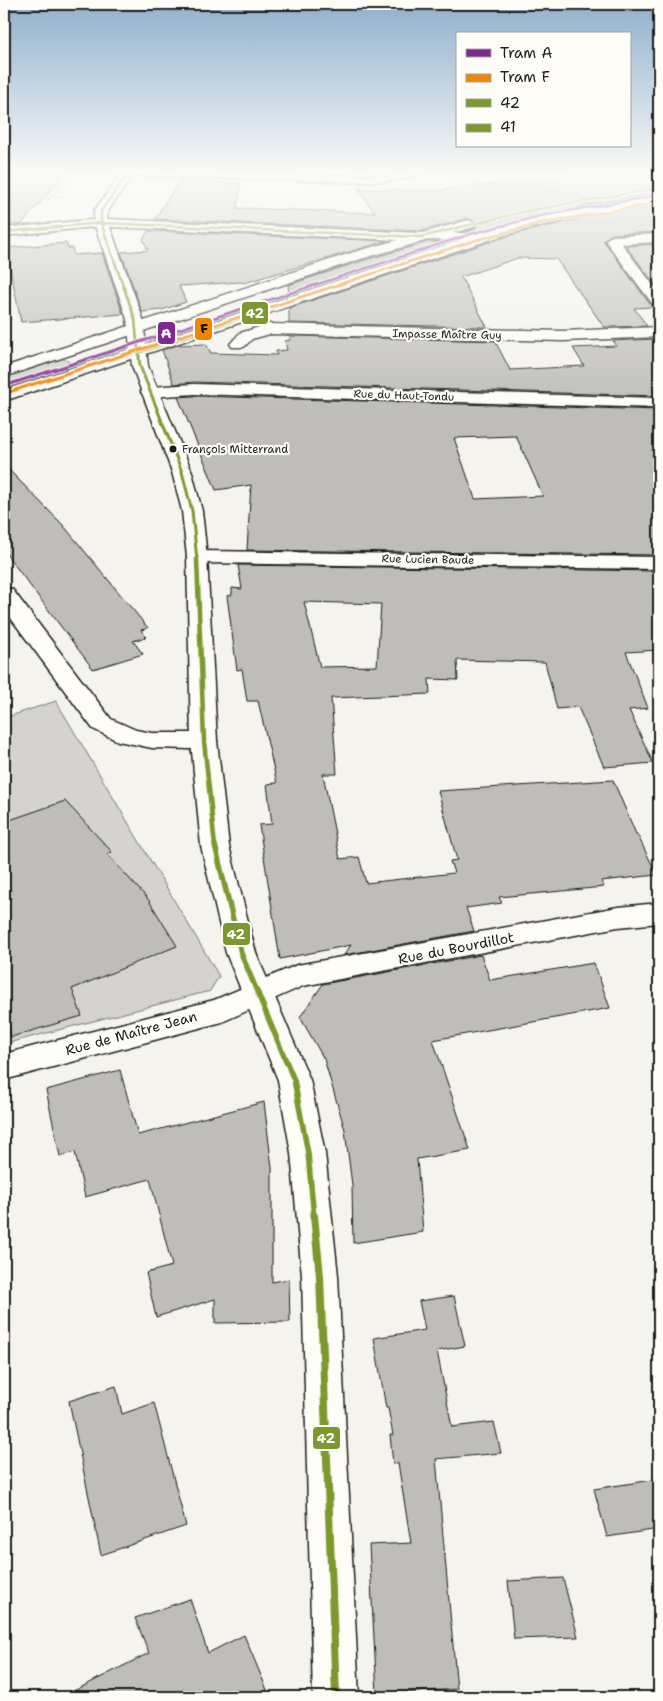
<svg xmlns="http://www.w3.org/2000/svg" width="663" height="1701" viewBox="0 0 663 1701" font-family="'Shantell Sans',sans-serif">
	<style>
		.green { fill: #d4d3cf; stroke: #787876 }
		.building { fill: #bebdba; stroke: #1c1c1c; fill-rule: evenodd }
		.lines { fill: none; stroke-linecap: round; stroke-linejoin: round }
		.service-casing { stroke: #1c1c1c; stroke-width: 4 }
		.minor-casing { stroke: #1c1c1c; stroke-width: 3 }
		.tertiary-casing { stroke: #1c1c1c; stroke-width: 3 }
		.secondary-casing { stroke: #1c1c1c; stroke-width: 3 }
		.path { stroke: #1c1c1c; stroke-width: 2; stroke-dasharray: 0.5 2; stroke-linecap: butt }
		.service { fill: #fdfcf7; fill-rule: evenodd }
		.minor { fill: #fdfcf7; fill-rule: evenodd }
		.tertiary { fill: #fdfcf7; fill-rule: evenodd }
		.secondary { fill: #fdfcf7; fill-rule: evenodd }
		.bus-1-far4-casing { stroke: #fdfcf7; stroke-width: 4.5 }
		.bus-1-far3-casing { stroke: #fdfcf7; stroke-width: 5.5 }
		.bus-1-far2-casing { stroke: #fdfcf7; stroke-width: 8 }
		.bus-1-far1-casing { stroke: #fdfcf7; stroke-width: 9 }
		.bus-1-casing { stroke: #fdfcf7; stroke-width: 11 }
		.bus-2-casing { stroke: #fdfcf7; stroke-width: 4.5 }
		.bus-1-far4 { stroke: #7c982e; stroke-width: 2.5 }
		.bus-1-far3 { stroke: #7c982e; stroke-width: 3 }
		.bus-1-far2 { stroke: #7c982e; stroke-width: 4.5 }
		.bus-1-far1 { stroke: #7c982e; stroke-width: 5.5 }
		.bus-1 { stroke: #7c982e; stroke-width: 8 }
		.bus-2 { stroke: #7c982e; stroke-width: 2.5 }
		.tram-1-far1-casing { stroke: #fdfcf7; stroke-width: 4.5 }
		.tram-1-casing { stroke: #fdfcf7; stroke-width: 5.5 }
		.tram-2-far1-casing { stroke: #fdfcf7; stroke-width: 4.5 }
		.tram-2-casing { stroke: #fdfcf7; stroke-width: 5.5 }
		.tram-1-far1 { stroke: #802990; stroke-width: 2.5 }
		.tram-1 { stroke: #802990; stroke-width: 3 }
		.tram-2-far1 { stroke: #f08700; stroke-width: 2.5 }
		.tram-2 { stroke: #f08700; stroke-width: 3 }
		.bus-dot { fill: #1c1c1c; stroke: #fdfcf7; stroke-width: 2 }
		.labels { text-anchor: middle; stroke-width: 4.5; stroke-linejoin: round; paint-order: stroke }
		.far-street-label { font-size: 11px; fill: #1c1c1c; stroke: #fdfcf7 }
		.far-bus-label { font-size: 11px; fill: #1c1c1c; stroke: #fdfcf7; text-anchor: start }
		.street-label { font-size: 14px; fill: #1c1c1c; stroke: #fdfcf7 }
		.line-badge { stroke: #fdfcf7; stroke-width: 2 }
		.badge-label { font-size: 14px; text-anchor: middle; font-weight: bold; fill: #fff }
		.pale-badge-label { font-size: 14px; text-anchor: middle; font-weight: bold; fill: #111 }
	</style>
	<rect width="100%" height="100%" fill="#f4f3ee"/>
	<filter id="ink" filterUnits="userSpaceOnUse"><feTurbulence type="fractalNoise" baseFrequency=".02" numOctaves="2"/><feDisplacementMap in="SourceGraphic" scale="10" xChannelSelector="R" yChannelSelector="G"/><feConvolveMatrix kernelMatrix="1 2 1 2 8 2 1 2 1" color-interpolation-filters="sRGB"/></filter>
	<g filter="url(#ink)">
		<path class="green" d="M62,358L75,365L4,388V377Z
			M56,701L219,976L210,991L4,1044V718Z"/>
		<path class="building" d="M4,172H66L22,224L4,226Z
			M608,172H659V193L591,204L482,231H466L475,229L478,224L468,218L422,231L155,219L181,178L219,180L217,183H241L237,208L375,213L358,189L435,191Z
			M659,205V232L612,234L603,240L652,307L634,308L647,326L604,327L556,259L518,258L461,277L487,327L289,323V308L511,235L591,216Z
			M148,231L386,241L244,283L241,282L179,286L186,302L162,310L142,312L121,252L148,250L143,239Z
			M428,242H448L289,295L288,285L362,261Z
			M66,243L68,248H72L74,255L102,253L123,314L21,322L6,248Z
			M659,244V290L626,246Z
			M290,336L495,341L510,370L584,366L573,348L617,346L613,341L657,339L659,342V396L194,382L174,384L162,350L178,345L206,344L211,353L277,355L276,351L287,350L285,341L290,340Z
			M194,396L659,410V555L247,550L251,485L216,490L178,397ZM516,436L543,496L475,499L454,438Z
			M4,465L63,525L148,628L141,630L146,637L133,641L143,654L93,669L4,551Z
			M238,565L659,571V650L626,652L648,708L629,710L653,763L604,767L578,707L557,709L545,662L457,660L458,680L429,679L430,694L331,698L337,774H323L340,859L359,857L366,883L454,873L450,861L457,860L438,791L613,780L636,834H637L657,875L601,881L604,887L499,897L502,903L466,908L474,931L344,955L351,945L280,959L259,825L272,824L267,784L277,783L258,701H247L242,669L237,670L227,596L232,595V588L242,589ZM304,602L381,604L377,666L320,667Z
			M65,801L112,852L107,854L148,899L177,946L72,989L82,1016L11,1037L4,1007V822Z
			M481,955L490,980L594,963L610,1008L433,1040L470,1150L417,1159L423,1232L353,1243L352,1185L345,1130L324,1059L300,1017L323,984Z
			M120,1070L138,1135L264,1102L272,1168V1282L289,1279L290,1322L215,1323V1299L156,1317L146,1273L172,1266L150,1179L85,1197L75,1152L60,1156L46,1090Z
			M454,1296L465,1346L437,1351L452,1427L494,1422L501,1453L436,1459L457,1689L377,1695L369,1545L411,1543L398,1463L393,1464L390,1435H393L388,1408H386L374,1338L425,1330L419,1301Z
			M116,1386L122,1414L154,1403L186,1526L101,1555L69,1401Z
			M659,1479V1529L607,1537L594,1489Z
			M563,1578L578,1637L514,1639L508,1581Z
			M190,1599L208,1653L244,1635L270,1697H62L149,1653L135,1618Z"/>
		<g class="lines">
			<defs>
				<path id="service" d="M124,172H230L362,176L420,172L419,174L398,180L362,182L129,175Z"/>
				<path id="minor" d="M101,219L108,223L106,226L4,236V228Z
					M421,233H483L490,237L483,241L416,240L414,237L416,234Z
					M659,234V242L622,244L659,293V308L654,306L605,240L612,236Z
					M269,324L563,331L659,327V337L563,341L270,334L252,339L244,347H232L230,344L240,333Z
					M194,384L659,398V408L194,394L150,397L144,396L141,392L144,388L150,387Z
					M197,551L659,557V569L197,563L190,561L187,557L190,553Z
					M4,588L12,589L111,719L136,730L152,733H204L213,736L217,741L213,746L190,749L152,748L118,741L93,729L4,609Z
					M659,903V923L618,927L303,986L222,1022L4,1080V1054L214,1000L297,965L618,907Z"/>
				<path id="tertiary" d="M123,172H135L108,211L107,219L421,233L428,237L421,241L110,227L143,319L148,366L192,472L202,511L207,557L217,741L229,846L256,953L310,1080L325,1153L338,1276L359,1697H313L302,1276L291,1153L278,1080L226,953L201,846L191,741L187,557L182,511L172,472L132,366L127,319L94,223V211Z"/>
				<path id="secondary" d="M659,195V203L591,214L510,233L4,401V390L501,227L591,206Z
					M469,220L476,224L474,227L361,259L4,377V367L351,253Z"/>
			</defs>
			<use href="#service" class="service-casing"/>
			<use href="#minor" class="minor-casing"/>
			<use href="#tertiary" class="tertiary-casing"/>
			<use href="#secondary" class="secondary-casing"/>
			<path class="path" d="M438,183L559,189
				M57,184H74
				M52,196H65
				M44,198L49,199L72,172"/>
			<use href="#service" class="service"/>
			<use href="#minor" class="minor"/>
			<use href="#tertiary" class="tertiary"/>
			<use href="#secondary" class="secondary"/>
			<defs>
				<path id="bus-1-far4" d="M137,341L135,319L101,223L421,237L526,211L659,188
					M172,341L442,251"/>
				<path id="bus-1-far3" d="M137,340L140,366L182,472L192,511L197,560
					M139,352L176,340"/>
				<path id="bus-1-far2" d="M197,559L204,741L215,846"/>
				<path id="bus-1-far1" d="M215,845L241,953L294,1080L308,1153L314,1218"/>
				<path id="bus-1" d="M314,1216L320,1276L336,1697"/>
				<path id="bus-2" d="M101,223V211L129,172
					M4,232L101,223"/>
			</defs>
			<use href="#bus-1-far4" class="bus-1-far4-casing"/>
			<use href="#bus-1-far3" class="bus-1-far3-casing"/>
			<use href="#bus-1-far2" class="bus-1-far2-casing"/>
			<use href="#bus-1-far1" class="bus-1-far1-casing"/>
			<use href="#bus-1" class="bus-1-casing"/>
			<use href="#bus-2" class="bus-2-casing"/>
			<use href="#bus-1-far4" class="bus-1-far4"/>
			<use href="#bus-1-far3" class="bus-1-far3"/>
			<use href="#bus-1-far2" class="bus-1-far2"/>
			<use href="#bus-1-far1" class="bus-1-far1"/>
			<use href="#bus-1" class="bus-1"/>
			<use href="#bus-2" class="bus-2"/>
			<defs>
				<path id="tram-1-far1" d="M143,341L474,233L540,216L659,195"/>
				<path id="tram-1" d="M4,386L146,340"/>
				<path id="tram-2-far1" d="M166,341L476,240L542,223L659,203"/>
				<path id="tram-2" d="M6,393L170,340"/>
			</defs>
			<use href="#tram-1-far1" class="tram-1-far1-casing"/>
			<use href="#tram-1" class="tram-1-casing"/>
			<use href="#tram-2-far1" class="tram-2-far1-casing"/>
			<use href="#tram-2" class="tram-2-casing"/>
			<use href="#tram-1-far1" class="tram-1-far1"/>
			<use href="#tram-1" class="tram-1"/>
			<use href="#tram-2-far1" class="tram-2-far1"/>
			<use href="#tram-2" class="tram-2"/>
		</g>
	</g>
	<linearGradient id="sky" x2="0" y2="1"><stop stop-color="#8fb0ce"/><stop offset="0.42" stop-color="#fafaf7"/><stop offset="1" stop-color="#fafaf7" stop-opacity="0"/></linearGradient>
	<rect width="663" height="410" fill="url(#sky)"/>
	<circle class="bus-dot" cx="173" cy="449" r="4.5"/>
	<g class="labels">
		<g class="far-street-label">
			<text transform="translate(447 334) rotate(1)" y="4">Impasse Maître Guy</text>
			<text transform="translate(404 395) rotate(2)" y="4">Rue du Haut-Tondu</text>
			<text transform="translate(428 559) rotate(1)" y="4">Rue Lucien Baude</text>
		</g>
		<g class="far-bus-label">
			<text x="182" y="453">François Mitterrand</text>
		</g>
		<g class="street-label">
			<text transform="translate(456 948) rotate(-11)" y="5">Rue du Bourdillot</text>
			<text transform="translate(131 1033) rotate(-15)" y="5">Rue de Maître Jean</text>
		</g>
	</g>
	<g class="line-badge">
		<rect x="241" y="301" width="28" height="24" rx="5" fill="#7c982e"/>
		<rect x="194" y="317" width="19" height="24" rx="5" fill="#f08700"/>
		<rect x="157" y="321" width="19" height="24" rx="5" fill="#802990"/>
		<rect x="222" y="922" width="29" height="24" rx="5" fill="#7c982e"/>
		<rect x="312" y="1426" width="29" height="24" rx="5" fill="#7c982e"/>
	</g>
	<g class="badge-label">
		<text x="255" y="318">42</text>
		<text x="166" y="338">A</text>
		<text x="236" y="939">42</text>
		<text x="326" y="1443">42</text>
	</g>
	<g class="pale-badge-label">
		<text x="204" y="333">F</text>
	</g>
	<rect width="663" height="1701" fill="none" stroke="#fdfcf7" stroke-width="20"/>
	<rect x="10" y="10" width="643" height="1681" fill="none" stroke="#1c1c1c" stroke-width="2" filter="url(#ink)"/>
	<rect x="456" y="32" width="175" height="115" fill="#fdfcf7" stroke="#a3a29f"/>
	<rect x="466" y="49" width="25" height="8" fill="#802990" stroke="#a3a29f"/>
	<text x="500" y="58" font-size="15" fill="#1c1c1c">Tram A</text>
	<rect x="466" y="74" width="25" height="8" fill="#f08700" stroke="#a3a29f"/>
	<text x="500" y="82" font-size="15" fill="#1c1c1c">Tram F</text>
	<rect x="466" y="99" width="25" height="8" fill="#7c982e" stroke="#a3a29f"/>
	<text x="500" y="108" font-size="15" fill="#1c1c1c">42</text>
	<rect x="466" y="124" width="25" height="8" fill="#7c982e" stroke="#a3a29f"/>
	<text x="500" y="132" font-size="15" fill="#1c1c1c">41</text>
</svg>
